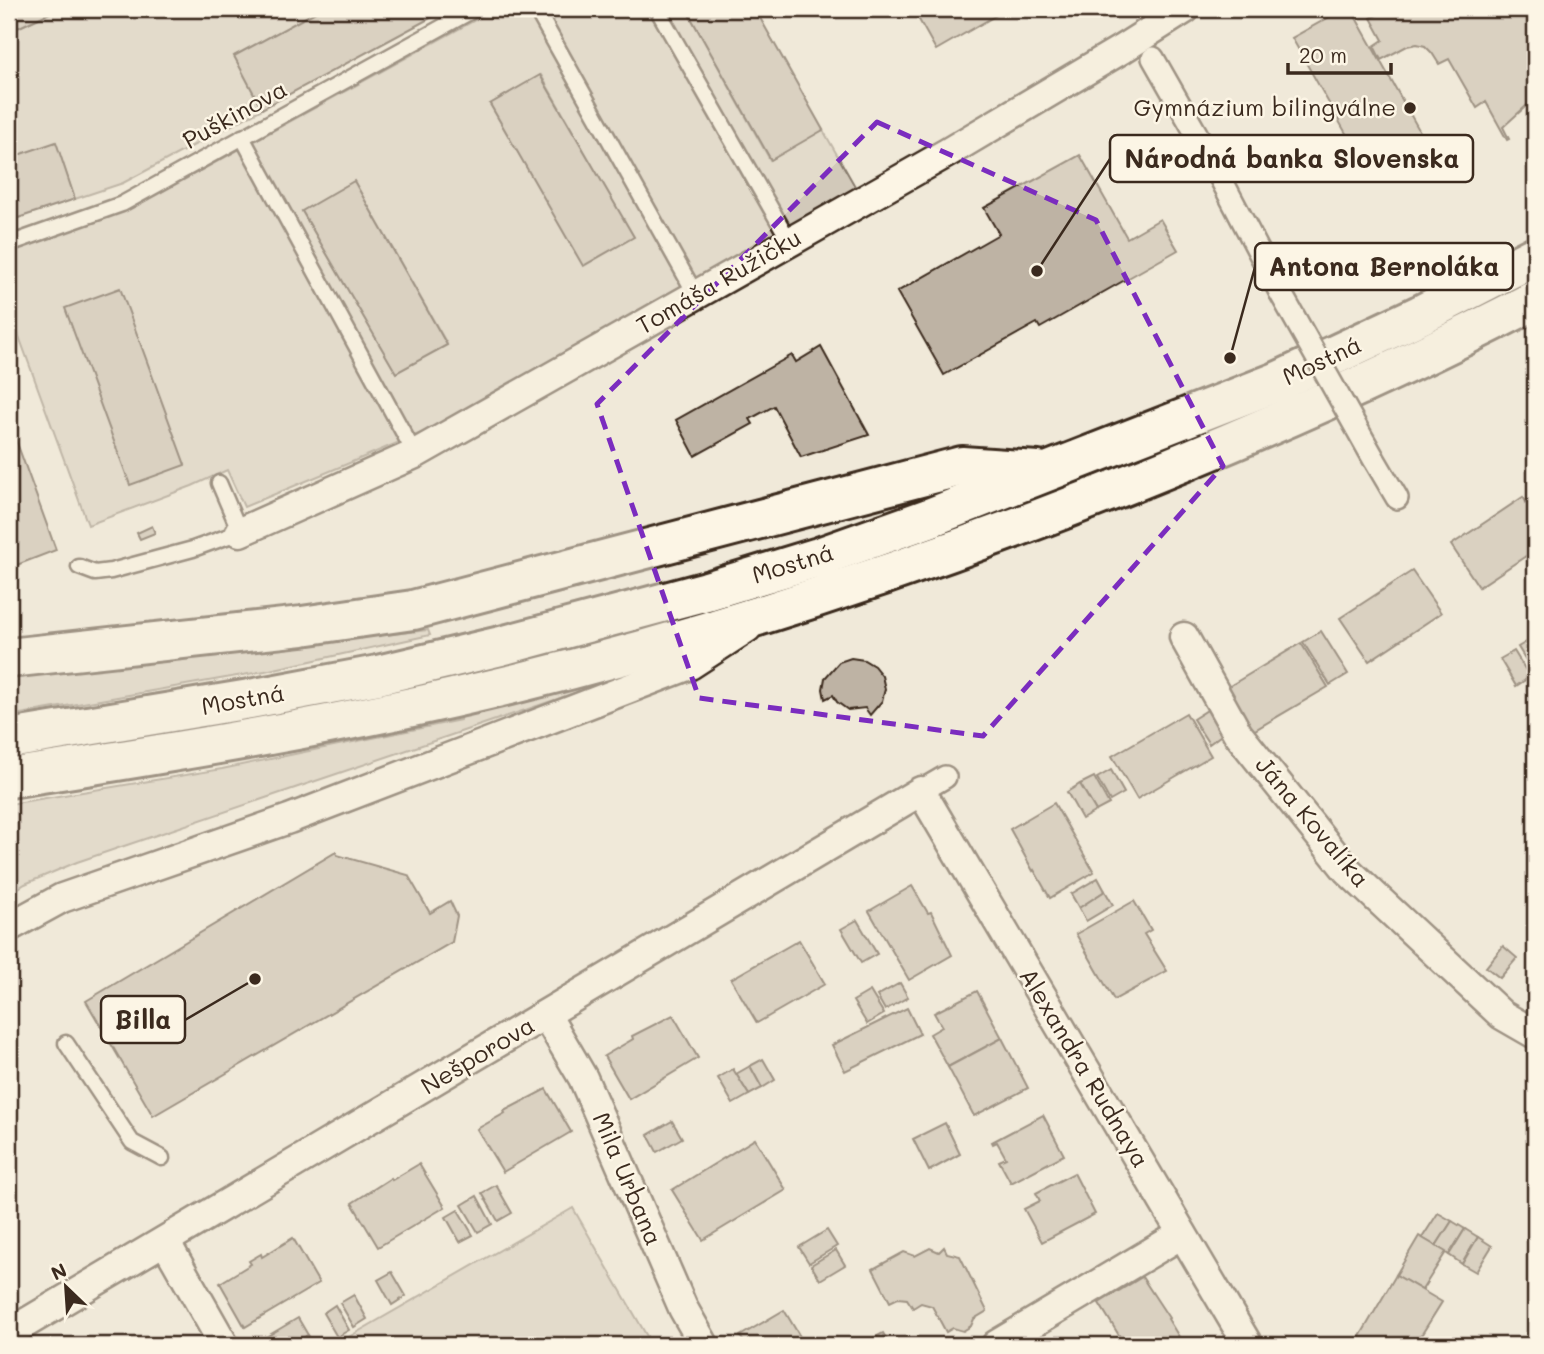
<svg xmlns="http://www.w3.org/2000/svg" width="1544" height="1354" font-family="Mali,sans-serif">
  <style>
    .grass { fill: #d2c9ba; stroke: #867a6c; stroke-width: 2; fill-rule: evenodd }
    .building { fill: #beb3a4; stroke: #3b2a1e; stroke-width: 2 }
    .lines { fill: none; stroke-linecap: round; stroke-linejoin: round }
    .service-casing { stroke: #3b2a1e; stroke-width: 19 }
    .pedestrian-casing { stroke: #3b2a1e; stroke-width: 26 }
    .minor-casing { stroke: #3b2a1e; stroke-width: 33 }
    .primary-casing { stroke: #3b2a1e; stroke-width: 44 }
    .service { stroke: #fcf5e5; stroke-width: 14 }
    .pedestrian { stroke: #fcf5e5; stroke-width: 21 }
    .minor { stroke: #fcf5e5; stroke-width: 28 }
    .primary { stroke: #fcf5e5; stroke-width: 38 }
    .pedestrian-bridge-casing { stroke: #3b2a1e; stroke-width: 26; stroke-linecap: butt }
    .pedestrian-bridge { stroke: #fcf5e5; stroke-width: 21 }
    .marked { fill: none; stroke: #7b2cbf; stroke-width: 5; stroke-dasharray: 14 9; stroke-linejoin: round }
    .poi-dot { fill: #3b2a1e; stroke: #fcf5e5; stroke-width: 2.5 }
    .labels { text-anchor: middle; stroke-width: 5; stroke-linejoin: round; paint-order: stroke }
    .poi-label { font-size: 24px; fill: #3b2a1e; stroke: #fcf5e5; text-anchor: end }
    .street-label { font-size: 24px; fill: #3b2a1e; stroke: #fcf5e5 }
    .leader { fill: none; stroke: #3b2a1e; stroke-width: 2.5 }
    .callout-dot { fill: #3b2a1e; stroke: #fcf5e5; stroke-width: 2.5 }
    .callout { fill: #fcf5e5; stroke: #3b2a1e; stroke-width: 2.5 }
    .callout-label { font-size: 26px; text-anchor: middle; font-weight: bold; fill: #3b2a1e }
  </style>
  <rect width="100%" height="100%" fill="#f0e9d9"/>
  <filter id="ink" filterUnits="userSpaceOnUse"><feTurbulence type="fractalNoise" baseFrequency=".0143" numOctaves="2"/><feDisplacementMap in="SourceGraphic" scale="14" xChannelSelector="R" yChannelSelector="G"/><feConvolveMatrix kernelMatrix="1 2 1 2 8 2 1 2 1" color-interpolation-filters="sRGB"/></filter>
  <g filter="url(#ink)">
    <g class="grass">
      <path d="M58 9H321L234 56 262 109 123 183 75 199 56 143 9 158V25L13 33V30Z"/>
      <path d="M495 9H686L770 160 823 130 856 188 426 431 244 507 227 470 192 486 88 525 9 309V251L136 206ZM541 75 633 237 584 266 490 104ZM354 181 447 344 396 373 302 211Z"/>
      <path d="M428 630 430 635 265 671 9 716V678Z"/>
      <path d="M577 688 578 692 77 862 25 884 9 894V804L222 769 460 720 463 716Z"/>
      <path d="M573 1208 652 1345H335Z"/>
    </g>
    <g class="building">
      <path d="M9 9H58L13 30V33L9 25Z"/>
      <path d="M321 9H447L262 109 234 56Z"/>
      <path d="M686 9H755L823 130 771 160Z"/>
      <path d="M913 9H1007L936 50Z"/>
      <path d="M1344 9H1351L1427 144 1370 176 1292 38Z"/>
      <path d="M1394 9H1535V98L1503 127 1509 139 1507 140 1486 102 1477 108 1449 59 1439 64 1432 53 1425 46 1417 44 1407 46 1381 60 1374 46 1383 40 1371 18 1386 10 1387 13Z"/>
      <path d="M540 75 634 237 583 266 490 104Z"/>
      <path d="M56 142 75 199 9 221V158Z"/>
      <path d="M1080 155 1127 238 1160 219 1178 250 1040 328 1037 323 944 375 897 292 999 234 984 208Z"/>
      <path d="M354 181 447 345 396 373 302 211Z"/>
      <path d="M120 288 185 465 130 485 65 308Z"/>
      <path d="M821 347 869 435 801 457 774 406 750 419 753 424 695 456 676 420 792 355 796 362Z"/>
      <path d="M9 421 56 550 9 568Z"/>
      <path d="M1523 497 1535 516V550L1479 587 1451 545Z"/>
      <path d="M152 526 155 533 140 539 137 533Z"/>
      <path d="M1412 571 1441 613 1369 661 1340 618Z"/>
      <path d="M1321 631 1348 674 1330 685 1303 642Z"/>
      <path d="M1528 641 1535 652V675L1518 647Z"/>
      <path d="M1301 643 1328 687 1253 731 1228 687Z"/>
      <path d="M1514 651 1530 677 1516 686 1500 659Z"/>
      <path d="M851 658 864 660 874 666 882 676 885 689 882 701 870 715 865 708 848 710 837 702 833 695 825 699 823 689 825 678 839 662Z"/>
      <path d="M1209 709 1224 733 1209 744 1193 719Z"/>
      <path d="M1186 713 1211 756 1137 799 1112 756Z"/>
      <path d="M1111 770 1124 793 1110 801 1097 778Z"/>
      <path d="M1094 777 1109 804 1096 811 1080 784Z"/>
      <path d="M1080 784 1096 811 1082 819 1067 792Z"/>
      <path d="M1054 803 1094 872 1050 898 1034 870 1033 871 1010 829Z"/>
      <path d="M336 852 337 855 408 875 430 913 450 901 457 916 452 942 153 1116 86 1001Z"/>
      <path d="M1098 878 1105 891 1079 908 1071 894Z"/>
      <path d="M912 886 928 913 931 912 952 955 909 980 869 911Z"/>
      <path d="M1105 891 1113 905 1086 921 1079 908Z"/>
      <path d="M1134 901 1151 930 1144 934 1167 971 1114 1000 1076 934Z"/>
      <path d="M857 920 877 954 861 963 841 929Z"/>
      <path d="M799 940 825 984 757 1023 731 979Z"/>
      <path d="M1503 946 1517 958 1500 978 1486 967Z"/>
      <path d="M900 983 908 997 885 1010 877 996Z"/>
      <path d="M870 991 884 1014 867 1024 853 1001Z"/>
      <path d="M977 991 1002 1038 948 1067 930 1034 942 1027 934 1013Z"/>
      <path d="M907 1008 920 1034 845 1071 832 1045Z"/>
      <path d="M673 1015 698 1058 629 1099 604 1056 633 1039 632 1036Z"/>
      <path d="M1002 1038 1028 1088 974 1116 948 1067Z"/>
      <path d="M763 1059 775 1080 762 1088 750 1066Z"/>
      <path d="M750 1066 762 1088 749 1095 736 1074Z"/>
      <path d="M733 1069 749 1095 733 1104 718 1078Z"/>
      <path d="M546 1089 571 1132 503 1172 477 1129 505 1113 504 1111Z"/>
      <path d="M1043 1115 1064 1155 1011 1183 999 1161 1006 1158 997 1142 993 1144 992 1142Z"/>
      <path d="M672 1121 682 1138 657 1152 648 1135Z"/>
      <path d="M945 1123 960 1154 929 1171 913 1139Z"/>
      <path d="M755 1139 786 1190 703 1240 672 1190Z"/>
      <path d="M419 1164 445 1207 378 1247 352 1203 391 1178 392 1180Z"/>
      <path d="M1074 1173 1095 1214 1042 1242 1024 1209 1040 1201 1036 1193Z"/>
      <path d="M496 1185 512 1213 498 1221 482 1193Z"/>
      <path d="M477 1196 492 1224 478 1232 462 1205Z"/>
      <path d="M458 1210 473 1235 460 1242 446 1217Z"/>
      <path d="M1438 1213 1452 1221 1436 1246 1422 1238Z"/>
      <path d="M1452 1221 1465 1229 1449 1255 1436 1246Z"/>
      <path d="M1465 1229 1478 1237 1462 1264 1449 1255Z"/>
      <path d="M827 1230 837 1246 809 1263 799 1247Z"/>
      <path d="M1419 1236 1446 1252 1422 1290 1396 1275Z"/>
      <path d="M1478 1237 1492 1246 1476 1272 1462 1264Z"/>
      <path d="M293 1238 319 1283 245 1327 220 1283 251 1264 249 1261 261 1254 262 1257Z"/>
      <path d="M944 1247 947 1253 960 1256 987 1311 974 1319 971 1326 963 1331 953 1328 946 1332 932 1306 921 1303 913 1308 907 1299 898 1298 890 1302 873 1269 904 1252 915 1256 930 1248 939 1252Z"/>
      <path d="M836 1250 845 1265 820 1280 811 1265Z"/>
      <path d="M392 1272 406 1296 392 1305 378 1280Z"/>
      <path d="M1396 1275 1442 1302 1415 1345H1355Z"/>
      <path d="M1142 1277 1169 1318 1168 1319 1184 1345H1125L1099 1303Z"/>
      <path d="M354 1295 367 1319 354 1327 340 1303Z"/>
      <path d="M335 1305 349 1330 337 1337 323 1313Z"/>
      <path d="M784 1310 805 1345H746L740 1336Z"/>
      <path d="M298 1318 308 1335 290 1345H271L266 1337Z"/>
      <path d="M883 1333 890 1345H870L868 1341Z"/>
      <path d="M308 1335 314 1345H290Z"/>
    </g>
    <g class="lines">
      <defs>
        <g id="service">
          <path d="M536 9 696 295"/>
          <path d="M657 9 790 242"/>
          <path d="M242 137 415 454"/>
          <path d="M9 244 122 204 475 9"/>
          <path d="M79 567 95 573 111 571 193 549 240 532 219 483"/>
          <path d="M66 1043 132 1142 162 1158"/>
        </g>
        <g id="pedestrian">
          <path d="M1153 58 1209 156 1280 292"/>
          <path d="M1374 459 1397 498"/>
          <path d="M921 791 945 777"/>
        </g>
        <g id="minor">
          <path d="M240 532 415 454 947 153 1122 49 1185 9"/>
          <path d="M1184 637 1238 734 1347 870 1502 1015 1535 1034"/>
          <path d="M9 927 62 898 289 819 690 665 747 628"/>
          <path d="M546 1015 583 1078 683 1308 704 1345"/>
          <path d="M165 1241 224 1345"/>
          <path d="M9 1333 921 791 1248 1345"/>
          <path d="M996 1345 1182 1234"/>
        </g>
        <g id="primary">
          <path d="M9 658 302 626 413 610 962 466 1038 471"/>
          <path d="M9 739 250 699 378 675 501 646 707 591 819 557 929 518 1277 382 1420 315 1535 256"/>
          <path d="M9 778C176 752 344 725 509 685 690 641 867 584 1041 518 1210 454 1375 383 1535 300"/>
        </g>
      </defs>
      <use href="#service" class="service-casing"/>
      <use href="#pedestrian" class="pedestrian-casing"/>
      <use href="#minor" class="minor-casing"/>
      <use href="#primary" class="primary-casing"/>
      <use href="#service" class="service"/>
      <use href="#pedestrian" class="pedestrian"/>
      <use href="#minor" class="minor"/>
      <use href="#primary" class="primary"/>
      <defs>
        <path id="pedestrian-bridge" d="M1280 292 1374 459"/>
      </defs>
      <use href="#pedestrian-bridge" class="pedestrian-bridge-casing"/>
      <use href="#pedestrian-bridge" class="pedestrian-bridge"/>
    </g>
  </g>
  <path d="M0 0H1544V1354H0ZM877 122 1096 220 1223 466 983 736 699 698 597 404Z" fill="#f0e9d9" fill-opacity=".55" fill-rule="evenodd"/>
  <path class="marked" d="M877 122 1096 220 1223 466 983 736 699 698 597 404Z"/>
  <circle class="poi-dot" cx="1410" cy="108" r="7"/>
  <g class="labels">
    <g class="poi-label">
      <text x="1396" y="116">Gymnázium bilingválne</text>
    </g>
    <g class="street-label">
      <text transform="translate(235 115) rotate(-29)" y="8">Puškinova</text>
      <text transform="translate(719 282) rotate(-30)" y="8">Tomáša Ružičku</text>
      <text transform="translate(1322 361) rotate(-25)" y="8">Mostná</text>
      <text transform="translate(793 564) rotate(-17)" y="8">Mostná</text>
      <text transform="translate(243 700) rotate(-10)" y="8">Mostná</text>
      <text transform="translate(1312 822) rotate(50)" y="8">Jána Kovalíka</text>
      <text transform="translate(478 1056) rotate(-31)" y="8">Nešporova</text>
      <text transform="translate(1084 1068) rotate(59)" y="8">Alexandra Rudnaya</text>
      <text transform="translate(627 1179) rotate(67)" y="8">Mila Urbana</text>
    </g>
  </g>
  <path class="leader" d="M1037 271L1110 159M1230 358L1255 267M255 979L185 1020"/>
  <g class="callout-dot">
    <circle cx="1037" cy="271" r="7"/>
    <circle cx="1230" cy="358" r="7"/>
    <circle cx="255" cy="979" r="7"/>
  </g>
  <g class="callout">
    <rect x="1110" y="135" width="363" height="47" rx="7"/>
    <rect x="1255" y="243" width="258" height="47" rx="7"/>
    <rect x="101" y="996" width="84" height="47" rx="7"/>
  </g>
  <g class="callout-label">
    <text x="1292" y="168">Národná banka Slovenska</text>
    <text x="1384" y="276">Antona Bernoláka</text>
    <text x="143" y="1029">Billa</text>
  </g>
  <rect width="1544" height="1354" fill="none" stroke="#fcf5e5" stroke-width="35"/>
  <rect x="18" y="18" width="1509" height="1319" fill="none" stroke="#3b2a1e" stroke-width="2.5" filter="url(#ink)"/>
  <g transform="translate(66 1287) rotate(335)" stroke="#fcf5e5" stroke-width="5" paint-order="stroke">
  <path d="M0-5L12 26L0 18L-12 26Z" fill="#3b2a1e"/>
  <text y="-10" font-size="19" font-weight="bold" text-anchor="middle" fill="#3b2a1e">N</text>
  </g>
  <path d="M1288 63v10h103v-10" fill="none" stroke="#3b2a1e" stroke-width="3.5"/>
  <text x="1299" y="63" font-size="21" fill="#3b2a1e" stroke="#fcf5e5" stroke-width="5" paint-order="stroke">20 m</text>
</svg>
